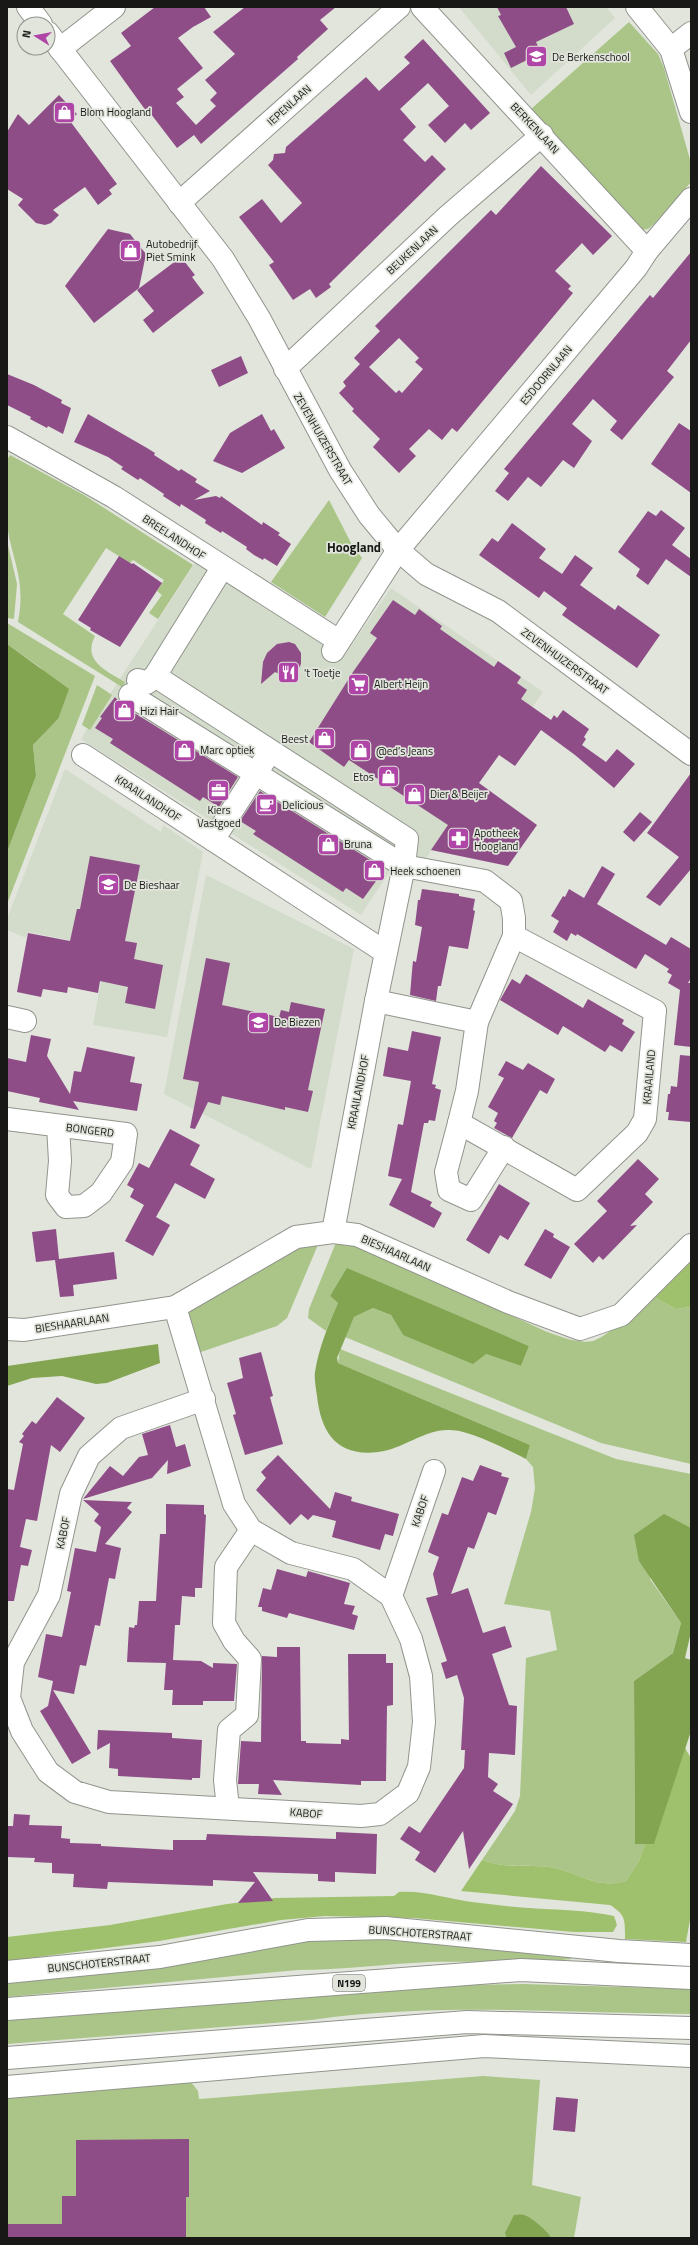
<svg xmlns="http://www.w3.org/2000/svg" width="698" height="2245" font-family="'Titillium Web',sans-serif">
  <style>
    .built { fill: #d3dbcb }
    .green { fill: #aac587 }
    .forest { fill: #9fc16d }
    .water { fill: #83a551 }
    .building { fill: #8f4d88; fill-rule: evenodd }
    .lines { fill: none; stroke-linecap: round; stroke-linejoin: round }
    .minor-casing { stroke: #91958d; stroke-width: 24 }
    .major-casing { stroke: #91958d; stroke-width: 24 }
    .minor { stroke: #fff; stroke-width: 22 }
    .major { stroke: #fff; stroke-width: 22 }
    .labels { text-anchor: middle; stroke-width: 3.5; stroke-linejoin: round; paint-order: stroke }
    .shield { fill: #e1e5dc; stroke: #545651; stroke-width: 1 }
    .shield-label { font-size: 10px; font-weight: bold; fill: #181916 }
    .poi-label { font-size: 11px; fill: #181916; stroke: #e1e5dc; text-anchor: start }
    .street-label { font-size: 11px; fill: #181916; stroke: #e1e5dc }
    .quarter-label { font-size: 13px; font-weight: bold; fill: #181916; stroke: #e1e5dc }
  </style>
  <rect width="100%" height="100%" fill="#e1e5dc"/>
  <g class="built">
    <path d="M459 7H606L615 18 531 95Z"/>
    <path d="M197 560 344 656 391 588 543 692 412 878 388 874 361 915 81 739Z"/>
    <path d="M65 769 161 832 163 825 203 852 167 1037 93 1025 101 982 87 978 69 940 28 932 26 938 7 930V919Z"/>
    <path d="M206 875 354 949 311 1169 164 1094Z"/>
  </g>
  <g class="green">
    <path d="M629 22 658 54 664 68 691 163V182L654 224 648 229 641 230 530 110Z"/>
    <path d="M10 455 84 495 193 565 158 619 149 613 162 595 157 591 164 580 133 560 130 563 106 548 63 614 95 636C82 661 107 671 125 682L122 687 18 622C26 579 13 564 7 525 4 504 7 481 7 460Z"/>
    <path d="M329 500 351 543 362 558 325 617 271 582Z"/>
    <path d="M7 541 17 584 14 619 7 618Z"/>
    <path d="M7 623 95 676 7 904V852L36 776 33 745 58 719 41 668 7 644Z"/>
    <path d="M97 685 112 695 90 730 82 725Z"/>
    <path d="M320 1240 287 1318 277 1326 195 1354 185 1307 277 1256Z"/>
    <path d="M337 1240 361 1246 545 1331C559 1336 577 1344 593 1341 603 1339 644 1305 652 1296L676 1309 691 1307V1464L601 1443 345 1337 354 1317 373 1308 391 1315 403 1335 486 1354 521 1366 529 1346 348 1269 330 1296 338 1303 326 1331 308 1318 309 1309Z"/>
    <path d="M340 1349 616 1459 691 1474V1528L689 1527 650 1579 681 1623 673 1653 634 1681 635 1844H645L639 1861 626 1881C594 1890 578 1871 549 1867 525 1864 506 1869 482 1860L515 1811 520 1796 526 1658 557 1650 550 1611 504 1604 531 1512 535 1488 533 1467 526 1459 530 1445 338 1363Z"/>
    <path d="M374 1938 560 1954 572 1959C524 1964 476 1961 429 1962 385 1964 342 1970 298 1970L7 1997V1983L305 1941Z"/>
    <path d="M523 1984 691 1989V2014C567 2013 434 2002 311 2020L7 2044V2020L302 1994 406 1986Z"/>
    <path d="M483 2076 540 2080 532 2185 581 2197 574 2238H7V2095L191 2082 198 2091 199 2099Z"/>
  </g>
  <g class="forest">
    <path d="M691 1255V1307L676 1309 652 1296Z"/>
    <path d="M685 1748 691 1758V1914L686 1942 625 1939C625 1920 626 1915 610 1905L461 1891 482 1860C506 1869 525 1864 549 1867 578 1871 594 1890 626 1881L639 1861 645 1844 654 1843Z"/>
    <path d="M399 1892C424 1890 448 1899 472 1902 491 1904 510 1907 529 1908 558 1910 586 1910 614 1916L617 1925 613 1932H574L413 1918 325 1916 281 1920 159 1941 7 1961V1937L110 1925 227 1904 275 1898 394 1896Z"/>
  </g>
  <g class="water">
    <path d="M7 644 69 689 58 719 33 745 36 776 7 852Z"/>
    <path d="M347 1268 529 1346 521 1366 486 1354 473 1364 403 1335 391 1315 373 1308 354 1317 337 1358 338 1363 530 1445 526 1459C508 1450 470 1430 450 1430 424 1429 404 1449 378 1452 337 1457 321 1433 317 1396 316 1388 314 1379 315 1372 319 1347 328 1326 338 1303L330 1296Z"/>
    <path d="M158 1344 160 1363 107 1383 96 1384 62 1376 32 1378 7 1386V1366Z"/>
    <path d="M664 1514 691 1528V1632L685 1658 691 1660V1731L654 1844H635L634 1681 673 1653 681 1623 639 1561 634 1535Z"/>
    <path d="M514 2215C517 2215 521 2214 524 2215 531 2217 549 2232 551 2238H507L505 2233Z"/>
  </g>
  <g class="building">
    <path d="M155 7H204L211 17 193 27 178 38 203 68 177 89 184 97 176 103 196 125 216 106 210 100 217 93 205 80 235 54 213 32 245 7H336L320 20 328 29 297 57 298 59 201 144 194 135 177 148 151 114 149 115 110 61 131 46 121 33Z"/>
    <path d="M497 7H566L574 24 536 42 541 53 511 68 504 53 516 47 498 16 501 15Z"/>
    <path d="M423 39 490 113 471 130 465 123 445 143 428 125 449 106 428 83 400 109 416 127 403 140 425 162 432 155 446 169 329 284 331 287 316 298 310 289 293 300 269 265 274 262 239 217 262 199 281 223 302 203 268 165 273 160 274 154 285 153 286 147 366 77 379 91 410 63 404 57Z"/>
    <path d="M59 95 77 114 70 121 117 184 109 190 112 194 98 205 85 187 53 210 59 215 51 223 45 225 36 223 18 205 23 199 7 189V132L18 114 29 125Z"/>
    <path d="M541 166 612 236 593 255 582 243 555 271 571 286 568 289 573 293 457 432 452 428 442 440 429 429 409 449 416 456 399 473 373 447 380 439 352 411 354 409 339 393 346 386 343 382 360 364 354 358 380 331 375 326 491 210 496 215ZM399 338 419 358 415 362 423 369 402 393 399 390 396 393 369 367Z"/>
    <path d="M108 229 130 234 146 254 139 288 94 323 65 286Z"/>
    <path d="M691 252V340L667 371 674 377 622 440 610 430 617 421 593 399 572 424 592 441 574 468 563 460 541 487 528 477 508 501 495 491 509 473 504 469 650 295 653 298Z"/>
    <path d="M181 257 195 275 192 277 204 293 153 333 143 320 154 311 137 290Z"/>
    <path d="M241 356 248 373 219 387 211 370Z"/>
    <path d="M7 374 34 385 62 400 61 403 71 408 63 434 48 426 47 428 30 419 31 417 7 405Z"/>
    <path d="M88 414 147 448 155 453 154 455 179 471 181 469 197 479 195 482 210 491 194 500 216 496 220 498 221 496 262 525 263 522 280 533 278 535 291 544 277 566 264 558 263 560 254 555 246 549 247 547 222 531 221 533 205 523 206 520 181 504 180 507 163 496 164 494 140 478 138 480 121 469 123 467 108 457 74 442Z"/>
    <path d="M262 414 271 431 274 429 285 448 242 473 213 461 230 433Z"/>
    <path d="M679 423 691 431V493L651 464Z"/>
    <path d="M661 510 685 528 672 545 691 559V577L666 559 648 585 636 576 640 569 618 552 648 511 656 516Z"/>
    <path d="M512 523 546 549 539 558 562 574 575 555 593 568 580 585 615 610 618 605 660 635 637 668 562 615 567 608 544 591 539 598 479 555 492 538 498 542Z"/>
    <path d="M119 556 132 564 133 563 162 583 120 647 90 630 91 628 78 620Z"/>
    <path d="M393 600 415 615 419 609 442 626 440 629 494 667 498 661 521 677 517 683 527 690 521 699 551 720 554 715 557 718 563 710 589 729 584 737 586 739 582 745 606 762 617 749 635 764 614 788 575 755 541 730 515 766 499 755 479 783 537 825 508 866 431 850 448 825 349 760 344 767 309 742 353 672 377 638 370 633Z"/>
    <path d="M289 642 295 644 301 653V664L295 676H284L275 672 261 684 263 662 267 653 277 644Z"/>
    <path d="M115 697 123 706 238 777 219 807 203 797 200 801 110 743 113 739 95 728 102 718 100 717Z"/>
    <path d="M691 773V869L660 906 646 897 679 857 647 833Z"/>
    <path d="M260 791 383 868 378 876 379 877 363 899 346 888 343 892 253 834 256 831 240 821Z"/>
    <path d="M640 812 652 822 634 842 623 832Z"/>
    <path d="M90 856 140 865 125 941 137 943 134 959 163 965 155 1009 125 1003 128 987 100 981 98 993 68 987 67 993 43 989 41 997 17 992 28 933 70 941 77 909H80Z"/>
    <path d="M602 866 615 874 597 904 666 945 671 937 691 949V978L688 983H691V1047L674 1045 680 990 668 983 672 975 667 972 669 969 645 954 636 969 577 934 576 936 571 933 567 941 553 932 559 921 551 916 563 896 565 897 569 889 584 898Z"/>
    <path d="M422 889 459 894V896L475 899 473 910 475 911 468 949 449 946 441 986H438L436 1001 410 995 412 971 413 961 416 962 422 927 415 925 418 900H420Z"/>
    <path d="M206 958 230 963 222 1005 279 1017 281 1010 289 1012 291 1002 325 1009 308 1090 313 1091 308 1112 285 1107V1110L222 1096 220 1105 208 1102 195 1129 190 1128 199 1082 183 1079Z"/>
    <path d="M526 974 583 1008 588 999 624 1020 622 1024 635 1032 622 1052 610 1045 605 1052 563 1026 558 1035 500 1000 512 979 520 984Z"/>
    <path d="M412 1031 441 1037 432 1084 436 1085 435 1088 441 1090 435 1121 429 1120 428 1123H424L411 1192 432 1202 430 1206 442 1213 434 1228 389 1205 402 1179 388 1176 398 1124 403 1125 411 1081 383 1076 388 1047 408 1051Z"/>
    <path d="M31 1035 51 1039 47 1056 70 1094 74 1071 81 1072 87 1047 135 1057 130 1082 142 1084 137 1111 73 1101 79 1110 39 1102 40 1098 7 1091V1058L26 1062Z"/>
    <path d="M680 1055 691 1056V1122L668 1120 669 1112H666L668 1094H670L671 1086 677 1087Z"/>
    <path d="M506 1061 523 1070 528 1063 555 1079 547 1094 540 1090 512 1138 494 1128 497 1123 494 1121 498 1113 488 1107 504 1078 498 1075Z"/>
    <path d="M170 1129 200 1145 190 1165 215 1179 205 1199 175 1183 156 1217 170 1225 153 1256 125 1241 144 1205 130 1197 134 1189 127 1185 139 1163 149 1168Z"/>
    <path d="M638 1159 659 1179 645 1194 653 1202 630 1226 637 1225 603 1260 599 1256 593 1263 574 1244 607 1211 597 1201Z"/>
    <path d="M499 1184 530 1203 508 1240 500 1235 489 1254 466 1240Z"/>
    <path d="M56 1229 59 1259 114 1252 117 1279 73 1285 74 1296 60 1297 55 1260 36 1262 32 1232Z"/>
    <path d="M545 1229 554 1234 553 1237 570 1247 551 1279 524 1265Z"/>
    <path d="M261 1352 273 1396 270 1397 283 1444 245 1455 233 1415 236 1414 227 1383 243 1378 239 1358Z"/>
    <path d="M57 1397 85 1418 60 1452 51 1445 37 1521 26 1519 20 1547 32 1550 28 1566 21 1565 14 1601H7V1489L14 1490 23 1444 19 1442 24 1436 22 1434 32 1421 36 1424Z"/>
    <path d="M170 1425 176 1447 185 1444 191 1466 167 1474 168 1460 152 1478 83 1499 110 1466 123 1476 139 1457 148 1455 142 1434Z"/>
    <path d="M278 1455 330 1509 335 1492 352 1497 351 1501 399 1514 393 1536 385 1534 380 1550 332 1537 336 1521 313 1515 308 1520 301 1514 290 1525 256 1490 266 1478 261 1472Z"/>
    <path d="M480 1465 502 1473 501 1476 509 1478 496 1515 488 1512 474 1549 468 1547 451 1594 468 1588 483 1633 505 1626 512 1647 492 1654 509 1705 517 1706 515 1755 489 1753 488 1777 498 1784 493 1791 513 1804 469 1869 463 1831 435 1873 415 1860 420 1852 400 1839 409 1826 420 1833 464 1768 465 1750H461L464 1698 457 1675 446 1679 441 1663 447 1661 426 1598 438 1595 433 1574 439 1557 428 1552 442 1513 448 1515 462 1477 473 1481Z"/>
    <path d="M83 1500 132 1502 127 1508 132 1512 105 1544 121 1548 118 1563 115 1579 109 1578 100 1626 95 1625 86 1666 80 1665 74 1694 53 1690 91 1753 72 1764 40 1711 48 1706 53 1681 38 1677 46 1634 62 1637 71 1592 67 1591 75 1548 96 1552 101 1527 94 1521 99 1514Z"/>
    <path d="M166 1504 204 1505V1514L206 1515 202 1588H195V1597L182 1596 180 1625H175L173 1660 201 1661 213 1668V1663L237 1664 234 1701H203V1705H172L173 1690H164L166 1663 127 1662 129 1627 134 1628 135 1625H137L139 1601H156L160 1534H166Z"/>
    <path d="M277 1569 306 1577 308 1571 350 1583 344 1604 355 1606 352 1614 358 1616 354 1630 289 1613 287 1618 262 1611V1607H258L263 1588 271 1590Z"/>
    <path d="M277 1647H300L301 1741H306V1743L341 1744V1739L349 1740 348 1654H386V1663H393V1705L387 1706 386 1781H361V1785L273 1780 282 1795 258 1794 259 1784H238L241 1741 261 1742 262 1656 277 1657Z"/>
    <path d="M98 1730 172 1733V1738L202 1740 200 1778H192V1780L118 1776V1769L109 1768 110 1743 97 1750Z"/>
    <path d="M14 1814 30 1815 29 1825 62 1826 61 1838 70 1839V1843L101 1844V1846L173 1850V1840H206L207 1834 336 1839V1832L377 1834 376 1874 335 1872V1882L318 1881V1874L253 1872 273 1901 238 1903 255 1882 213 1880V1886L108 1882 107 1889 73 1887 74 1874 52 1873V1863L34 1862 35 1858 7 1857V1826H13Z"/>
    <path d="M556 2097 578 2099 575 2132 553 2130Z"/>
    <path d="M189 2139V2197H186V2238H7V2224H62V2196H76V2140Z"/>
  </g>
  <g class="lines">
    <defs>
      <g id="minor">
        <path d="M28 7 41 24"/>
        <path d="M422 7 647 251"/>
        <path d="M637 7 671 49 691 112"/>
        <path d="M48 33 223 259 259 318 340 470 369 515 398 550 426 574 498 611 691 754"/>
        <path d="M60 49 114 7"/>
        <path d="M671 49 691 33"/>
        <path d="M179 203 399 7"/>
        <path d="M285 369 448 216 542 135"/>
        <path d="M7 437 114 497 339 641"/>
        <path d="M222 568 155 676 407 839 404 866 376 1001 333 1232"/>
        <path d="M333 651 398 550 636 268 647 251 691 199"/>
        <path d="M138 680 147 683 155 676"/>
        <path d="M130 695 404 866 485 881 511 901 514 918V936L477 1022 467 1091 459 1123 577 1190 637 1133 645 1119 655 1011 514 936"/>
        <path d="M83 755 385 952"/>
        <path d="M213 840 264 761"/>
        <path d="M376 1001 477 1022"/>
        <path d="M7 1017 25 1021"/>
        <path d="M7 1119 126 1134 122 1162 101 1193 84 1206 66 1207 57 1195 60 1161 58 1126"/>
        <path d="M459 1123 446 1172 449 1190 471 1200 504 1147"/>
        <path d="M175 1307 234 1504 251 1530 291 1553 353 1569 391 1596 411 1639 421 1676 424 1722 419 1767 408 1793 380 1814 361 1816 109 1802 75 1792 48 1772 22 1731 9 1698 13 1662 49 1595 71 1494 89 1456 121 1428 204 1399"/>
        <path d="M7 1329 24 1330 175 1307 296 1237 333 1232 357 1235 508 1302 580 1329 621 1315 691 1245"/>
        <path d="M391 1596 434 1471"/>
        <path d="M228 1808 225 1780 229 1730 247 1715 250 1659 234 1641 224 1623 226 1567 251 1530"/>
        <path d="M7 1972 160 1957 308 1930 386 1928 619 1951 691 1955"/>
        <path d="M7 2087 484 2046 691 2056"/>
      </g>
      <g id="major">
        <path d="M7 2009 521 1970 691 1978"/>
        <path d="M7 2058 467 2022 691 2028"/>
      </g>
    </defs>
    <use href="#minor" class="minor-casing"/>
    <use href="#major" class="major-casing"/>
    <use href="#minor" class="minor"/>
    <use href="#major" class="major"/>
  </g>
  <defs>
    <symbol id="school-square" viewBox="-11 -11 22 22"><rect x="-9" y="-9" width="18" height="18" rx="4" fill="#af45a6" stroke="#e1e5dc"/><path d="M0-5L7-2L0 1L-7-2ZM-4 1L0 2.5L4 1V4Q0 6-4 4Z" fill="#fff"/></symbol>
    <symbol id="shop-square" viewBox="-11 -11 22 22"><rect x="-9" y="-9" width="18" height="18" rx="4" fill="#af45a6" stroke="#e1e5dc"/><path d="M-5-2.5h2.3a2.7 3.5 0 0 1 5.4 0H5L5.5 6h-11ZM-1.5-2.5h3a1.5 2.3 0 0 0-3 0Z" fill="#fff"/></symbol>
    <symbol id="restaurant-square" viewBox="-11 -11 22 22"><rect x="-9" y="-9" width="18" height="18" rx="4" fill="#af45a6" stroke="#e1e5dc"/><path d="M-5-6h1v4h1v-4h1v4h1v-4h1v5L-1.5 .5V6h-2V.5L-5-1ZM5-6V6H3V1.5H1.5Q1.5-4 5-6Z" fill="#fff"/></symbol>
    <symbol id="supermarket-square" viewBox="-11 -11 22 22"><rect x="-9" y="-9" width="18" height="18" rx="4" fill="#af45a6" stroke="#e1e5dc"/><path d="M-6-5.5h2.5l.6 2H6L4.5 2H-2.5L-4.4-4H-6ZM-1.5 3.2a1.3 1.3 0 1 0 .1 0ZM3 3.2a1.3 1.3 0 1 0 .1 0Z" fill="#fff"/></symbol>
    <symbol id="office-square" viewBox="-11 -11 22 22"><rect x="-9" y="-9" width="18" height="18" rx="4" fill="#af45a6" stroke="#e1e5dc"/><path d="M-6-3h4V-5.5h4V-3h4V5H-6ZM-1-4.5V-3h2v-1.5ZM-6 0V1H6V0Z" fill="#fff"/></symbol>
    <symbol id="cafe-square" viewBox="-11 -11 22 22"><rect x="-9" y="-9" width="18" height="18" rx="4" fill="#af45a6" stroke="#e1e5dc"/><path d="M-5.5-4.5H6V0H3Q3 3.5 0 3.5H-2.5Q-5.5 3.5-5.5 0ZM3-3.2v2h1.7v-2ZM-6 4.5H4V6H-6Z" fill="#fff"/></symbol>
    <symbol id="pharmacy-square" viewBox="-11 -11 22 22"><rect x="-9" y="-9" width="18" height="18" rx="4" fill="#af45a6" stroke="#e1e5dc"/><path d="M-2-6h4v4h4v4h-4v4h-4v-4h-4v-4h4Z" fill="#fff"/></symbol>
  </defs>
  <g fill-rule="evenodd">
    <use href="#school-square" x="524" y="44" width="25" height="25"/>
    <use href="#shop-square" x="52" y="100" width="25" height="25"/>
    <use href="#shop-square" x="118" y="238" width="25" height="25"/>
    <use href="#restaurant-square" x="276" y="660" width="25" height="25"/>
    <use href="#supermarket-square" x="346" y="672" width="25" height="25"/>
    <use href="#shop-square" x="112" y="698" width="25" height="25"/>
    <use href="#shop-square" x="312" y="726" width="25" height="25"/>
    <use href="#shop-square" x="172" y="738" width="25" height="25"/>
    <use href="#shop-square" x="348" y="738" width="25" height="25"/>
    <use href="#shop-square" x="376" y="764" width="25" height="25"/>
    <use href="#office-square" x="206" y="778" width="25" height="25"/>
    <use href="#shop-square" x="402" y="782" width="25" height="25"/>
    <use href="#cafe-square" x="254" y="792" width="25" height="25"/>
    <use href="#pharmacy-square" x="446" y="826" width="25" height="25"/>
    <use href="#shop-square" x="316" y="832" width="25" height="25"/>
    <use href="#shop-square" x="362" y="858" width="25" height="25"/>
    <use href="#school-square" x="96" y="872" width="25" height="25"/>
    <use href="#school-square" x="246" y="1010" width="25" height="25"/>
  </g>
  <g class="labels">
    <rect class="shield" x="333" y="1975" width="32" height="16" rx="3"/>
    <g class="shield-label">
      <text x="349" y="1987">N199</text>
    </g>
    <g class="poi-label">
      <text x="552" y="61">De Berkenschool</text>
      <text x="80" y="116">Blom Hoogland</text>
      <text x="146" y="248">Autobedrijf<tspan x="146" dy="13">Piet Smink</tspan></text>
      <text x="304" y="677">'t Toetje</text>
      <text x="374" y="688">Albert Heijn</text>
      <text x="140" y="715">Hizi Hair</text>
      <text x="308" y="743" text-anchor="end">Beest</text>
      <text x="200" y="754">Marc optiek</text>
      <text x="376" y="755">@ed's Jeans</text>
      <text x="374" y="781" text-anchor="end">Etos</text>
      <text x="430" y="798">Dier &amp; Beijer</text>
      <text x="282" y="809">Delicious</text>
      <text x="219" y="814" text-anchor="middle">Kiers<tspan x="219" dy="13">Vastgoed</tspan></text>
      <text x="474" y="837">Apotheek<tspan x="474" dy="13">Hoogland</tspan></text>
      <text x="344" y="848">Bruna</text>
      <text x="390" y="875">Heek schoenen</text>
      <text x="124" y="889">De Bieshaar</text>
      <text x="274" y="1026">De Biezen</text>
    </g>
    <g class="street-label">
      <text transform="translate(289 105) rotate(-42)" y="4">IEPENLAAN</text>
      <text transform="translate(535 128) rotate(47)" y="4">BERKENLAAN</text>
      <text transform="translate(412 250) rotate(-43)" y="4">BEUKENLAAN</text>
      <text transform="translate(546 375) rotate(-50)" y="4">ESDOORNLAAN</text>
      <text transform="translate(323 439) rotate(60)" y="4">ZEVENHUIZERSTRAAT</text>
      <text transform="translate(174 537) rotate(33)" y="4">BREELANDHOF</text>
      <text transform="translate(565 661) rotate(36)" y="4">ZEVENHUIZERSTRAAT</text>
      <text transform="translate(148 798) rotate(33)" y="4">KRAAILANDHOF</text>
      <text transform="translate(649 1077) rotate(-85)" y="4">KRAAILAND</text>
      <text transform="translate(358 1092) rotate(-79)" y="4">KRAAILANDHOF</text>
      <text transform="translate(90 1130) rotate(7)" y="4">BONGERD</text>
      <text transform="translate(396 1253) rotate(24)" y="4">BIESHAARLAAN</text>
      <text transform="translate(72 1323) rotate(-9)" y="4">BIESHAARLAAN</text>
      <text transform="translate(420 1511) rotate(-71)" y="4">KABOF</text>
      <text transform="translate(63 1533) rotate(-78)" y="4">KABOF</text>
      <text transform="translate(306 1813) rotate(4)" y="4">KABOF</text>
      <text transform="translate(420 1933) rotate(4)" y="4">BUNSCHOTERSTRAAT</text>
      <text transform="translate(99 1963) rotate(-6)" y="4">BUNSCHOTERSTRAAT</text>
    </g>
    <g class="quarter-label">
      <text x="354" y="552">Hoogland</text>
    </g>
  </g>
  <rect width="698" height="2245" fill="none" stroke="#181916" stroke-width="16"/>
  <g transform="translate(36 36) rotate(281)"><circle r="19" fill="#e1e5dc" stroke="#91938d"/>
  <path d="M0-3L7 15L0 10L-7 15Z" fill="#af45a6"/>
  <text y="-6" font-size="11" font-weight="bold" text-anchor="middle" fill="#181916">N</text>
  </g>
</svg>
